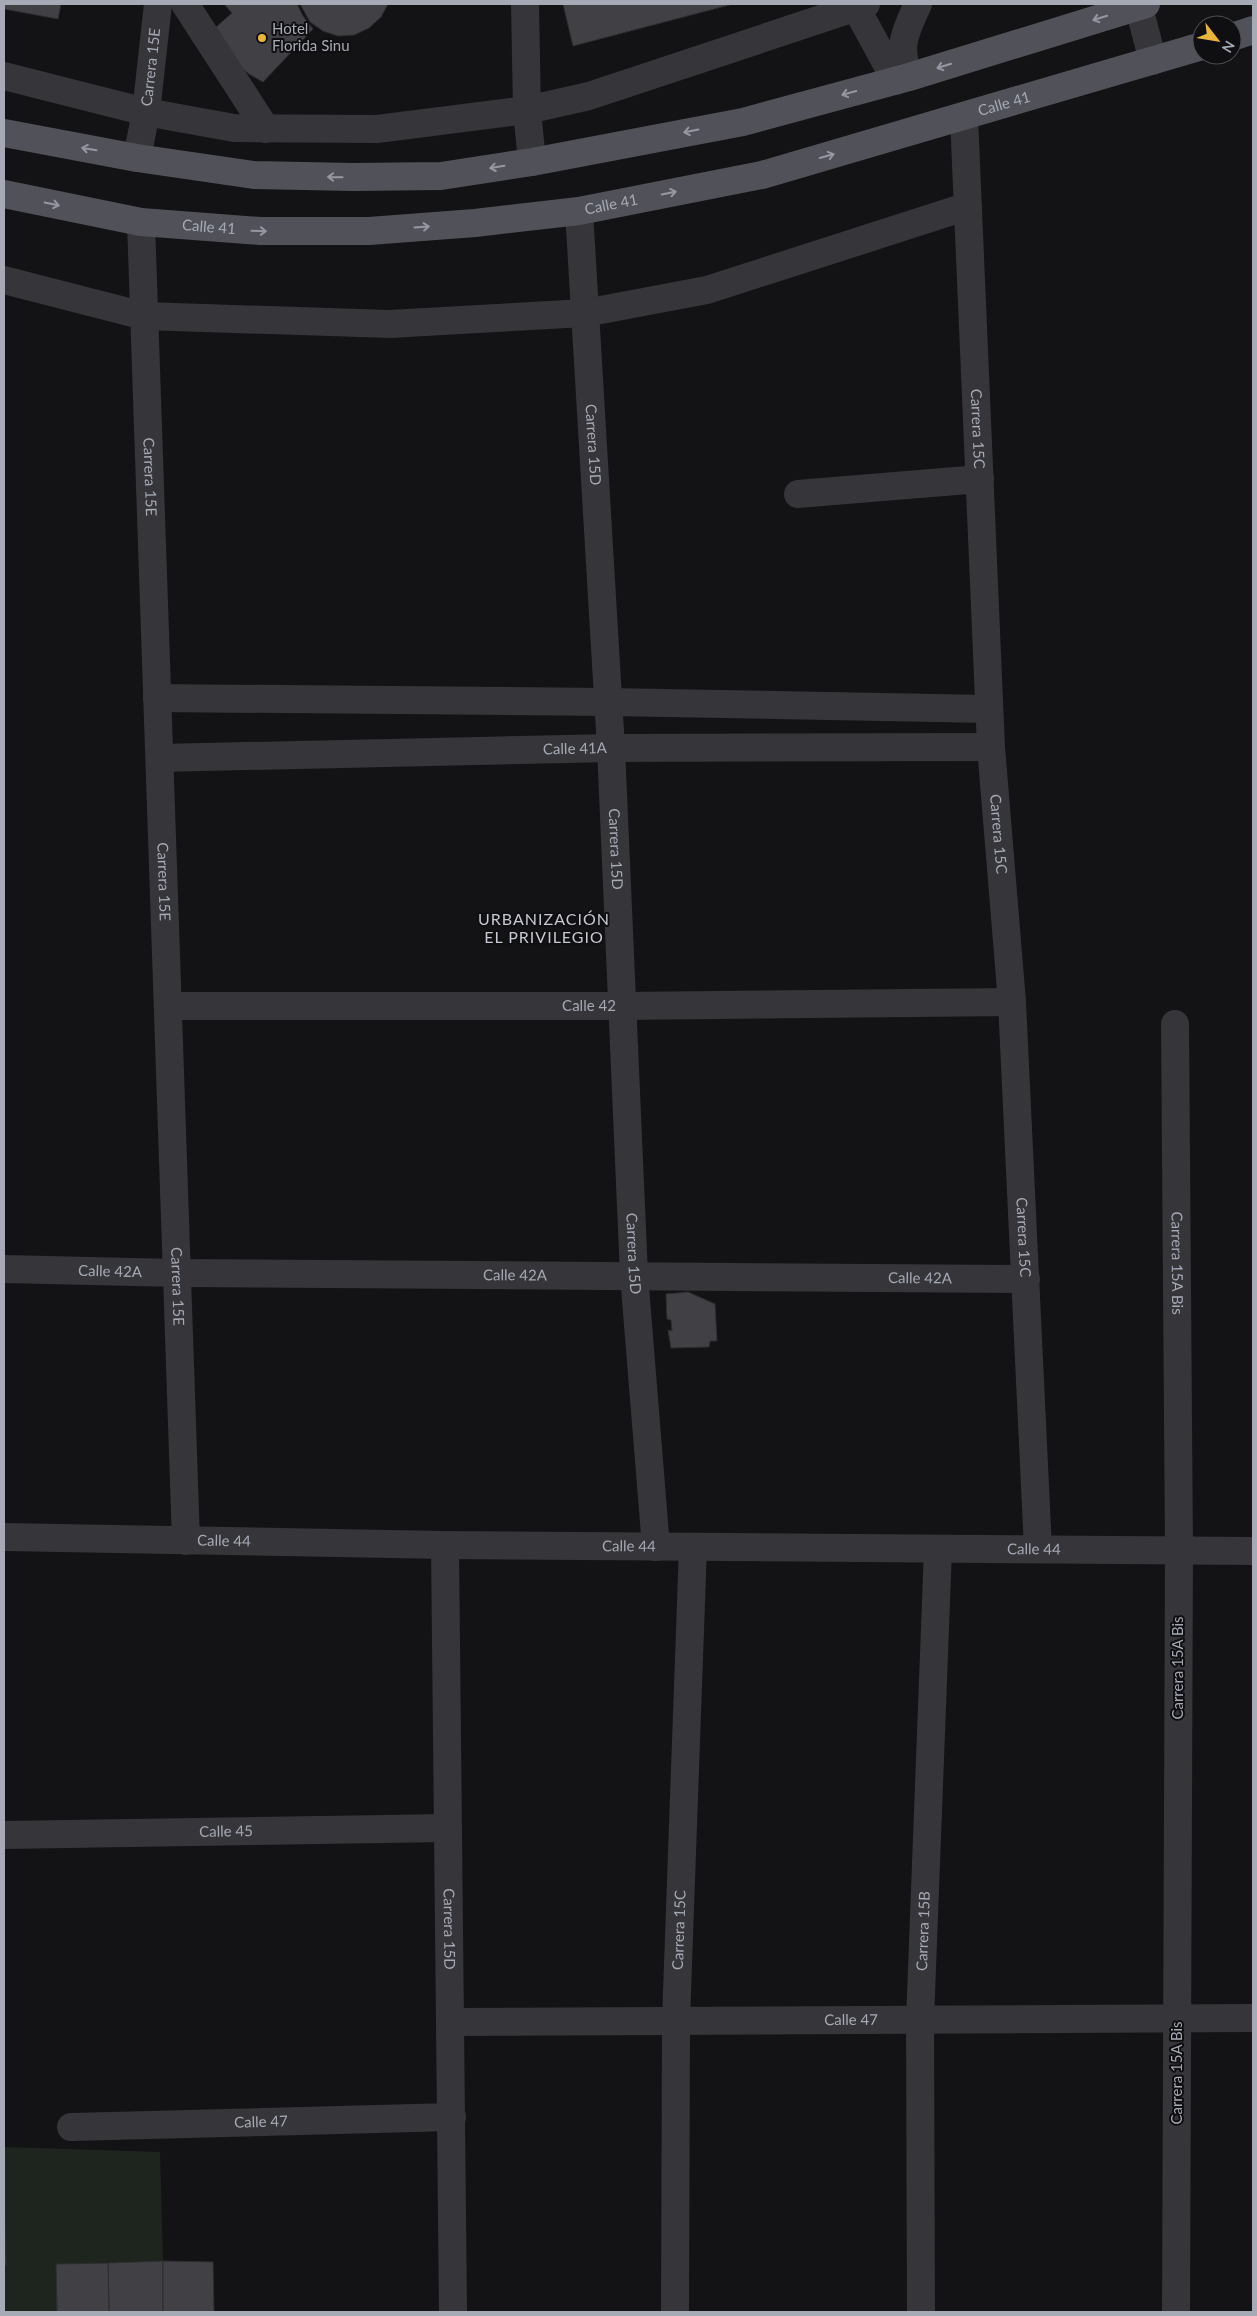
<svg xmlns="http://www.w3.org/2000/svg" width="1257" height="2316" font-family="Lato,sans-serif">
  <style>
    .green { fill: #1e251f }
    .building { fill: #404045; stroke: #2e2e31 }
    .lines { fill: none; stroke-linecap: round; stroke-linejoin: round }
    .minor { stroke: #35353a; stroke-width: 28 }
    .major { stroke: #515259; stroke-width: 28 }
    .oneway { stroke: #9598a3 }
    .poi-dot { fill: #e8b538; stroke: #0f0e10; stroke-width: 2 }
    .labels { text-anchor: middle; stroke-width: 4; stroke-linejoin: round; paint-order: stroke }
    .poi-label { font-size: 15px; fill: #a6aab5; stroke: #0f0e10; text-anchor: start }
    .street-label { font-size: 15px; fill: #a6aab5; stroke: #0f0e10 }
    .neighbourhood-label { font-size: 16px; letter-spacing: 1px; fill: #c6c9d1; stroke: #0f0e10 }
  </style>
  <rect width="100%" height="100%" fill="#131315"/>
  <path class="green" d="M4 2147 160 2152 163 2261 57 2264V2312H4Z"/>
  <g class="building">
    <path d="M4 4H61L58 19 4 9Z"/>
    <path d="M224 4H297L303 16 313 29 263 82 249 74 234 61 215 28 232 13Z"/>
    <path d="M300 4H388L381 17 369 28 354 35 338 36 323 31 310 22Z"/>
    <path d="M563 4H733L573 46Z"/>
    <path d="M688 1292 715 1304 717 1341H710L709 1347 671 1348 668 1330 672 1331 671 1320 667 1319 666 1294Z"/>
    <path d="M4 2192 6 2265H4Z"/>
    <path d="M163 2261V2312H109L108 2263Z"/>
    <path d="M163 2261 213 2262 214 2312H163Z"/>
    <path d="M108 2263 109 2312H57L56 2264Z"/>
  </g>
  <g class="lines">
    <g class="minor">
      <path d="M185 4 266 129"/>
      <path d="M525 4 527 110 532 162"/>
      <path d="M854 4 896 81"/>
      <path d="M1138 4 1153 61"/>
      <path d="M4 76 146 112 234 128 377 129 527 110 589 96 866 4"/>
      <path d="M909 77C897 45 905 33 918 4"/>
      <path id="s1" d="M964 117 991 747 1012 1002 1038 1549"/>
      <path id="s2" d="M137 158 146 112 158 4"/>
      <path id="s3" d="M579 211 611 748 634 1275 656 1547"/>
      <path id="s4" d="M141 222 186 1541"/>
      <path d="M4 280 144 316 390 324 585 313 707 290 968 206"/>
      <path d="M798 494 980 479"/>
      <path d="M157 698 609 702 989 709"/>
      <path id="s5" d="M160 758 611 748 991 747"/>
      <path id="s6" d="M168 1006H622L1012 1002"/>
      <path id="s7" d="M1175 1024 1179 1550 1176 2312"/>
      <path id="s8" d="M4 1269 177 1273 1026 1279"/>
      <path id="s9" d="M4 1537 445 1545 1253 1551"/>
      <path id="s10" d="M445 1545 453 2312"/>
      <path id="s11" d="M4 1835 448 1828"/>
      <path id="s12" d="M450 2022 1253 2018"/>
      <path id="s13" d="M71 2127 452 2117"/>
      <path id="s14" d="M675 2312 676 2020 693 1547"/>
      <path id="s15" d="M921 2312 920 2021 938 1549"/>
    </g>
    <g class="major">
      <path d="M1232 37 1253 30"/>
      <path d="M4 133 137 158 254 175 353 177 441 176 532 162 743 122 909 77 1146 4"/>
      <path id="s16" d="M4 194 141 222 260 231H369L475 223 579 211 762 175 1202 46"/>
    </g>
  </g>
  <defs><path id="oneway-shaft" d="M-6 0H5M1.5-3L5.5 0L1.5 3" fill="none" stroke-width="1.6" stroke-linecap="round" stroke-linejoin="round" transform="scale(1.25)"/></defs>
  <g class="oneway">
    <use href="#oneway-shaft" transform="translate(1100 18) rotate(163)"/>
    <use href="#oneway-shaft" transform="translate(944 66) rotate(163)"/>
    <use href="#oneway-shaft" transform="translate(849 93) rotate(165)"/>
    <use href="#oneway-shaft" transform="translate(691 131) rotate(169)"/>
    <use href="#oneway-shaft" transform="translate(89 149) rotate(-170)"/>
    <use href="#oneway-shaft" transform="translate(827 156) rotate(-16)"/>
    <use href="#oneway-shaft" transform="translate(497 167) rotate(171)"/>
    <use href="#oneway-shaft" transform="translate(335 177) rotate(-179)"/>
    <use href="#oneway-shaft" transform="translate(669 193) rotate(-11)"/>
    <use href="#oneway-shaft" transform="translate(52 204) rotate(11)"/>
    <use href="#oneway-shaft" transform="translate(422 227) rotate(-4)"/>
    <use href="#oneway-shaft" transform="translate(259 231) rotate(2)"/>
  </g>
  <circle class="poi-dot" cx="262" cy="38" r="5"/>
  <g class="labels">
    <g class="poi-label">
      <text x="272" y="34">Hotel<tspan x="272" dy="17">Florida Sinu</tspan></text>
    </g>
    <g class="street-label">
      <text dy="5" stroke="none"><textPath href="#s2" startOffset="92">Carrera 15E</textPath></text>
      <text dy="5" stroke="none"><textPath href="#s16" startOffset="1018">Calle 41</textPath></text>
      <text dy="5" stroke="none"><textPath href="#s16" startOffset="612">Calle 41</textPath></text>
      <text dy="5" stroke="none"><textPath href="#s16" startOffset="208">Calle 41</textPath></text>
      <text dy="5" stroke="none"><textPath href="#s1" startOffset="312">Carrera 15C</textPath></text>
      <text dy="5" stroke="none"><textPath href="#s3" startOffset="234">Carrera 15D</textPath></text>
      <text dy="5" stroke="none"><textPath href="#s4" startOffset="255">Carrera 15E</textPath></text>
      <text dy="5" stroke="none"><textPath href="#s5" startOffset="415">Calle 41A</textPath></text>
      <text dy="5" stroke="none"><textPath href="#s1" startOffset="718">Carrera 15C</textPath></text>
      <text dy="5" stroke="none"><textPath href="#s3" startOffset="639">Carrera 15D</textPath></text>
      <text dy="5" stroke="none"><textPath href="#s4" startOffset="660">Carrera 15E</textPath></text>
      <text dy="5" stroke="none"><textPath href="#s6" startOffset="421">Calle 42</textPath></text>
      <text dy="5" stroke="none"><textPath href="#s1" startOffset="1122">Carrera 15C</textPath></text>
      <text dy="5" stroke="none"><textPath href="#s3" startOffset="1044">Carrera 15D</textPath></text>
      <text dy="5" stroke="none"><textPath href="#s7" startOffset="239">Carrera 15A Bis</textPath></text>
      <text dy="5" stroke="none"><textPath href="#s8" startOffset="106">Calle 42A</textPath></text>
      <text dy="5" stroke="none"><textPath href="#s8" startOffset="511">Calle 42A</textPath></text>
      <text dy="5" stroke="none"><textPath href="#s8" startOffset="916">Calle 42A</textPath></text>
      <text dy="5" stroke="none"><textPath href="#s4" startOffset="1065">Carrera 15E</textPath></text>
      <text dy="5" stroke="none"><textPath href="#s9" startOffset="220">Calle 44</textPath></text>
      <text dy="5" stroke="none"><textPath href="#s9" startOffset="625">Calle 44</textPath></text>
      <text dy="5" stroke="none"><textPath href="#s9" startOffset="1030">Calle 44</textPath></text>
      <text transform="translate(1178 1668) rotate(-90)" y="5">Carrera 15A Bis</text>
      <text dy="5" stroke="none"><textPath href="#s11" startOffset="222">Calle 45</textPath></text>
      <text dy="5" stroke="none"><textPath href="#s10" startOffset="384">Carrera 15D</textPath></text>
      <text dy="5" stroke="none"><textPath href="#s14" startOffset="382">Carrera 15C</textPath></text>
      <text dy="5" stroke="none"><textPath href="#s15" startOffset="381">Carrera 15B</textPath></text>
      <text dy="5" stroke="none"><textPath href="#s12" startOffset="401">Calle 47</textPath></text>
      <text transform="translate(1177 2073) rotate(-90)" y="5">Carrera 15A Bis</text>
      <text dy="5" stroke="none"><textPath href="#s13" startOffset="190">Calle 47</textPath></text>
    </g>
    <g class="neighbourhood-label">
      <text x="544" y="925">URBANIZACIÓN<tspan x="544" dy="18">EL PRIVILEGIO</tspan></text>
    </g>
  </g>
  <rect width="1257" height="2316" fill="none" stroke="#a6aab5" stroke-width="10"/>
  <g transform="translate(1217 40) rotate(121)"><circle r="24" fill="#0f0e10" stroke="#4b4c52"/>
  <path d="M0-4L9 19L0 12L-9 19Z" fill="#e8b538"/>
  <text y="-8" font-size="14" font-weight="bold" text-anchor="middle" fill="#a6aab5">N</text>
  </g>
</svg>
